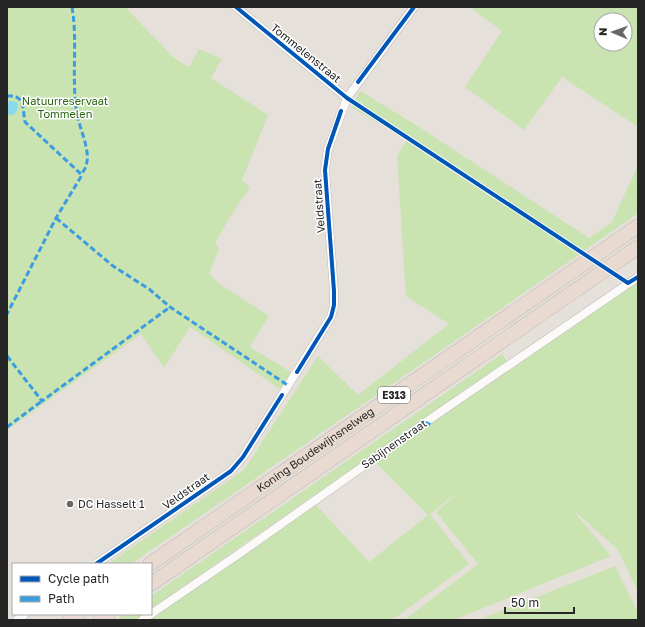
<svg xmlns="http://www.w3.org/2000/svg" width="645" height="627" font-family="'Golos Text',sans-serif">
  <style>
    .green { fill: #c9e3b1; fill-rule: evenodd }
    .water { fill: #8ad9ec }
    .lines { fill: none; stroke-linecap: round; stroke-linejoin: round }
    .minor-casing { stroke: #bfbdbd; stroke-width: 9 }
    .motorway-casing { stroke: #bebcba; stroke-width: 15 }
    .minor { stroke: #fbfaf9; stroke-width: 8 }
    .motorway { stroke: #e8d9d1; stroke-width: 14 }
    .quiet { stroke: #3c9ce0; stroke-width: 3; stroke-dasharray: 6 3; stroke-linecap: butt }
    .cycleway-casing { stroke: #fff; stroke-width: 6 }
    .cycleway { stroke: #0057b8; stroke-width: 4 }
    .poi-dot { fill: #696765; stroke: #fff; stroke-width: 1.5 }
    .labels { text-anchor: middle; stroke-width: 3; stroke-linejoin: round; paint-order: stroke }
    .shield { fill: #fff; stroke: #676767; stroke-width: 1 }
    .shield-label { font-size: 10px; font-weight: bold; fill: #262626 }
    .street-label { font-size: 11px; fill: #262626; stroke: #fff }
    .park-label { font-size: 11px; fill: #2b6515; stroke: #fff }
    .poi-label { font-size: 11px; fill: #262626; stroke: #fff; text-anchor: start }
  </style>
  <rect width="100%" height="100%" fill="#e6e0da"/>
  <g class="green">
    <path d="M7 7H125L174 58 189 67 199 49 222 59 211 78 268 115 242 180 250 187 231 215 215 243 219 248 209 274 221 285 269 316 250 347 291 372 280 389 190 327 164 368 141 334 7 430Z"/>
    <path d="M470 7H638V127L562 77 524 130 465 87 502 31ZM601 20H625V44H601Z"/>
    <path d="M360 91 416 125 589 238 612 222 638 165V213L465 334 131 564H108L244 470 318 356 358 395 449 324 406 296 397 156 407 140 351 107Z"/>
    <path d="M638 281V592L618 550 571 508 611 556 454 620H404L478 564 436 512 463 488 430 514 469 564 392 620H149L316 505 369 562 428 515 375 462Z"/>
    <path d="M502 354 507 361 151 609V596Z"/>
    <path d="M615 566 638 612V620H478Z"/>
    <path d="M125 614H143L135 620H116Z"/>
  </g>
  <path class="water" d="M10 101 17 102C18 107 18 112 13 115L7 114V103Z"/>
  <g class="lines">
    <defs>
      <g id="minor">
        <path d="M236 7 347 98"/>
        <path d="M96 564 231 471 243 457 331 317 334 305V291L325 170 328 149 347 98 414 7"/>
        <path d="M151 614 236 556 436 415 638 277"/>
        <path d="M17 620 25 614"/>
        <path d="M142 620 151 614"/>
      </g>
      <g id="motorway">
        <path id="s1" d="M150 564 638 226"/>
        <path d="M151 584 638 247"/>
        <path d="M69 620 78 614"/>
        <path d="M100 620 108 614"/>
      </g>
    </defs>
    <use href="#minor" class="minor-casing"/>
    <use href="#motorway" class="motorway-casing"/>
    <use href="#minor" class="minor"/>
    <use href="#motorway" class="motorway"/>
    <g class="quiet">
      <path d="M72 7C78 42 71 78 77 114 80 132 96 159 81 174"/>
      <path d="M7 96H15L22 101 25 122 82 175 56 218 7 314"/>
      <path d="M56 218 113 266 149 289 170 307 289 386"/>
      <path d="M7 356 42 401 170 307"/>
      <path d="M425 422 431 425"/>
      <path d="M7 427 42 401"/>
    </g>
    <defs>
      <g id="cycleway">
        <path d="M236 7 347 98 628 283 638 277"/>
        <path d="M358 82 414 7"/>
        <path d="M297 372 331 317 334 305V291L325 170 328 149 341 111"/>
        <path d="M96 564 231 471 243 457 282 395"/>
      </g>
    </defs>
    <use href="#cycleway" class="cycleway-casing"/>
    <use href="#cycleway" class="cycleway"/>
  </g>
  <circle class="poi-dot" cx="70" cy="504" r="4"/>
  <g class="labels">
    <rect class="shield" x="378" y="387" width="32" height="16" rx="3"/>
    <g class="shield-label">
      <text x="394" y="399">E313</text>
    </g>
    <g class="street-label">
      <text transform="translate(306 53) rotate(39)" y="4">Tommelenstraat</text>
      <text transform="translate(319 206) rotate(-94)" y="4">Veldstraat</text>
      <text transform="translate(394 444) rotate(-35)" y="4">Sabijnenstraat</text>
      <text dy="4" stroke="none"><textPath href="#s1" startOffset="201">Koning Boudewijnsnelweg</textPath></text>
      <text transform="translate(186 491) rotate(-35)" y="4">Veldstraat</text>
    </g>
    <g class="park-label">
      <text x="65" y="105">Natuurreservaat<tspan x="65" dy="13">Tommelen</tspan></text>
    </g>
    <g class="poi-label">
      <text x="78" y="508">DC Hasselt 1</text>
    </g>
  </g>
  <rect width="645" height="627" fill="none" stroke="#262626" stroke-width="16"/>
  <rect x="12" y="563" width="140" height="52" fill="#ffffff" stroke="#a8a8a8"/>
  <rect x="20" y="576" width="20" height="6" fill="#0057b8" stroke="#a8a8a8"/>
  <text x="48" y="583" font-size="12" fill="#262626">Cycle path</text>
  <rect x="20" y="596" width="20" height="6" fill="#3c9ce0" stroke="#a8a8a8"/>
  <text x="48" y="603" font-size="12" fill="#262626">Path</text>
  <g transform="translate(613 32) rotate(272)"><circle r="19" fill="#ffffff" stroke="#a8a8a8"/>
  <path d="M0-3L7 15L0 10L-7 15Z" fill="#696765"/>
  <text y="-6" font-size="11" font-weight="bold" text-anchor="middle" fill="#262626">N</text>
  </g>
  <path d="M505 607v6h69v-6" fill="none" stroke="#262626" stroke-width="2"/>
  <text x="511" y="607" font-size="12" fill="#262626" stroke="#ffffff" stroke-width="3" paint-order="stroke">50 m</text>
</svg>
